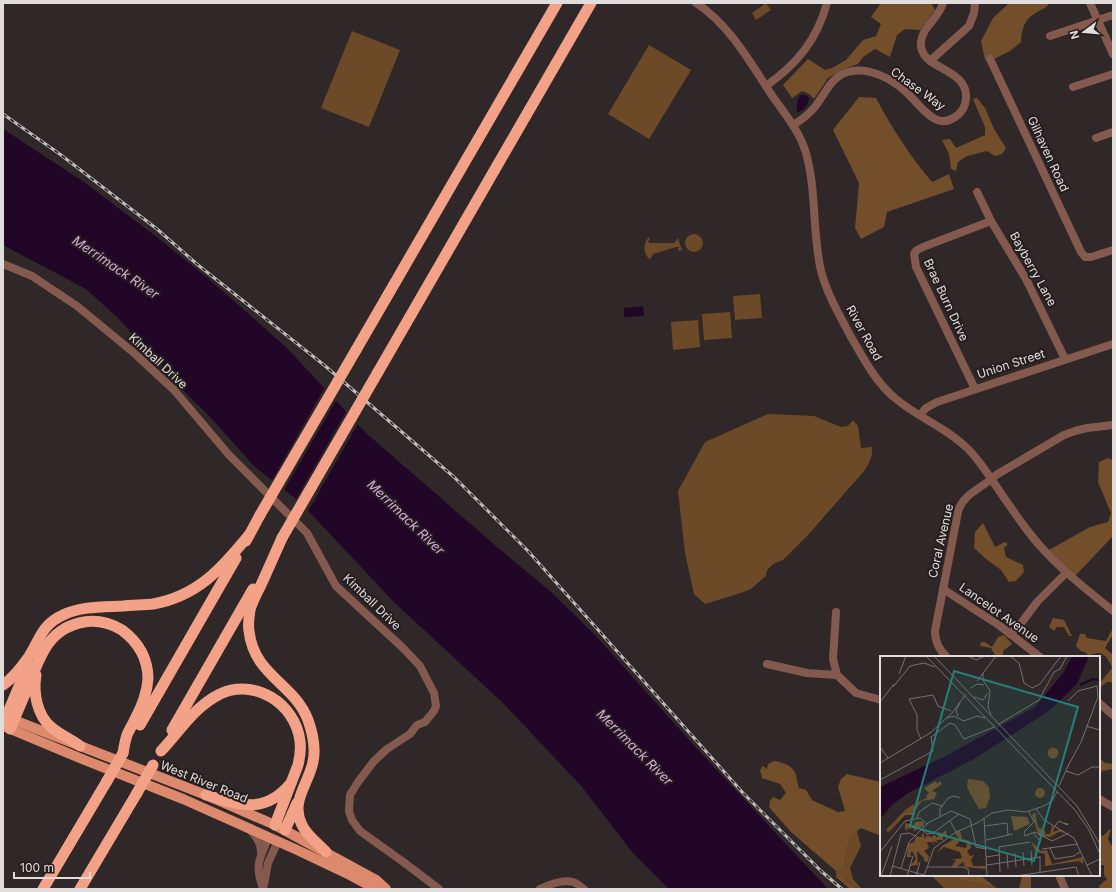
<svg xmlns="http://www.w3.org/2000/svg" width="1116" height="892" font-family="Inter,sans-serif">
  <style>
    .green { fill: #6c4a27 }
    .forest { fill: #724f2a }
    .water { fill: #210627 }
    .pier { fill: #2f2728 }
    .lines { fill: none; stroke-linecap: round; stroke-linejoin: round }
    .minor { stroke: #835a4d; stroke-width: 8 }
    .major { stroke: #dc896d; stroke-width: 10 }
    .highway { stroke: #f3a287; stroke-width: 11 }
    .rail-casing { stroke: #c1bbbb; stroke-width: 3 }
    .rail { stroke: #251d1e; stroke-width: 1.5; stroke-dasharray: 4.5; stroke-linecap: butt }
    .highway-bridge { stroke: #f3a287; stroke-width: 11 }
    .labels { text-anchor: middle; stroke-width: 4; stroke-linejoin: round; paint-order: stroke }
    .street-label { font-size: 12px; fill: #e2dddd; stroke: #251d1e }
    .water-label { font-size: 13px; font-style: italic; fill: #dba9e6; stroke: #251d1e }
    .inset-river { fill: none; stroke: #210627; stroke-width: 2 }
    .inset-road { fill: none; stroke: #777070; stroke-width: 1 }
    .view { fill: #248079; fill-opacity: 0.15; stroke: #248079; stroke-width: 2 }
    .inset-edge { fill: none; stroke: #e2dddd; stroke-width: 2 }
  </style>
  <rect width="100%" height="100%" fill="#2f2728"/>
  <g class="green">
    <path d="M766 3 771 10 756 20 752 13Z"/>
    <path d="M352 31 400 50 369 127 321 108Z"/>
    <path d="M649 45 691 70 649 139 608 114Z"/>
    <circle cx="694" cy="243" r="9"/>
    <path d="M648 238H650L648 242 650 243H674L678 238 682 250 678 251 679 247H676L653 254 651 258 649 259C643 252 643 245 648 238Z"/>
    <path d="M760 294 762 318 735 320 733 296Z"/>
    <path d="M730 312 732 338 704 340 702 314Z"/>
    <path d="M698 320 700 347 673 350 671 322Z"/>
    <path d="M768 414 814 416 841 427 848 426 853 420 858 426 861 448 872 447V454L869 463 865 470 808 535 783 560 773 564 767 570 766 576 751 589 741 593 705 604 694 594 685 553 678 491 705 442Z"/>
    <path d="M857 831 861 846 850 868 853 879 862 889C851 889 849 877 836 877V871L841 870 844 865 850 837Z"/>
    <path d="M931 875H950L963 881 995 887 999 889H945Z"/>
  </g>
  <g class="forest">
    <path d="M881 3H931L935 10 920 30 905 29 897 35 890 57 875 49 863 57 858 64 844 69 828 78 814 99 809 94 802 91 792 98 783 85 808 59 825 70 832 68 846 60 863 40 876 36 881 24 871 17Z"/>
    <path d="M1009 3H1049C1047 8 1044 8 1039 11 1025 18 1022 27 1021 42L1010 51 994 59 989 57 985 60 981 41 993 18Z"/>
    <path d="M859 97 876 98C892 128 910 156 932 182L949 174 954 189 887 212 884 227 861 239 855 228 859 183 833 130Z"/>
    <path d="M977 98 985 108 994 129 1006 148 1002 154 995 156 987 151 967 156 958 162 956 171 951 169 949 154 942 140 950 139 956 148 985 135V127L973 99Z"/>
    <path d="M1108 458 1113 460V536L1075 576 1049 550 1090 527 1108 522 1111 513 1098 482 1099 462Z"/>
    <path d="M983 523 995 547 1005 542 1008 544 1004 548 1006 557 1023 565 1024 572 1016 581 1009 582 1001 570 986 559 974 548 975 532Z"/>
    <path d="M1053 618 1064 620 1072 636H1069L1064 627H1057L1054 631 1049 627Z"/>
    <path d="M1113 628V634L1105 648 1113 655V682H1107L1099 688V684L1112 668C1110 662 1106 654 1099 653 1095 653 1092 655 1088 655L1085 652 1081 651 1076 646 1080 634H1085L1087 638 1106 641Z"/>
    <path d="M1004 635 1012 644 1003 651V657H996L991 648 980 646 981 642H985L992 647 998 637Z"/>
    <path d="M1099 758 1105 763 1113 764V769L1102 771 1099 776Z"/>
    <path d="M774 761C782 762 793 765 796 775 797 779 797 783 799 788L806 790 812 800 838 812 845 811 838 787 841 779 847 774 881 782V836L861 828 850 837 844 865 841 870 836 871 791 832 769 807 770 801 773 797 780 800 786 793 780 784 762 778 760 770 763 766 767 769 768 764Z"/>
    <path d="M1110 829H1111L1108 839 1111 845H1113V889H1100L1099 886 1107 879 1104 875V865H1099V834L1103 836Z"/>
    <path d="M950 875H980L995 887 963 881Z"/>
    <path d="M1022 876 1031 877V889H1019Z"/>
    <path d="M836 877H842L857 889H850Z"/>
  </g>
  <g class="water">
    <path d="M800 95H806L809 98C808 104 805 109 799 112H797C796 106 797 100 800 95Z"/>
    <path d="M3 129 84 182 158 238 211 281 286 347 366 433 497 547 550 591 596 636 698 750 828 889H669L633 853 582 787 503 703 395 603 300 502 255 467 210 417 184 391 118 318 86 289 3 245Z"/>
    <path d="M643 306 644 316 624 317V308Z"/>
  </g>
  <g class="pier">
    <path d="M325 387 337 399 283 492 271 482Z"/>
    <path d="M347 410 359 422 307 513 295 501Z"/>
  </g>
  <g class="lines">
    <g class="minor">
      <path d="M696 3C730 25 751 64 773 97 785 114 800 132 806 153 817 192 812 233 821 271 827 294 840 316 851 337 864 359 876 383 896 399 919 418 947 428 968 449 978 459 986 471 994 483 1005 499 1015 514 1027 530 1051 562 1082 586 1113 611"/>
      <path d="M1090 3 1113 54"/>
      <path d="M1050 36 1113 15"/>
      <path d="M990 59 1081 252 1085 257H1091L1113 250"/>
      <path d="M930 61 969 26 974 13 975 3"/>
      <path d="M766 86C797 64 817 40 827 3"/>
      <path d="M1073 87 1113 74"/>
      <path d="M793 125C800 121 808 115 814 108 825 95 830 77 848 72 868 66 892 79 906 92 916 101 924 113 935 119 949 126 965 113 966 99 969 67 918 70 921 42 922 27 939 18 943 3"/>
      <path d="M1096 138 1113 132"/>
      <path d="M977 192 991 221 1026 279 1065 359"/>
      <path d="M3 264 32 276 77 306 134 353 174 390 229 455 307 533 336 586 403 648 420 666 434 693 436 706 434 711 425 722 417 725 410 734 387 749 374 761 358 782 350 795 349 811 352 820 360 831 402 861 439 889"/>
      <path d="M975 389 916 267 914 254 917 250 923 247 991 221"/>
      <path d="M920 415 926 408 937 402 1113 344"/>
      <path d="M943 589 1000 626 1040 657"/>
      <path d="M836 612 833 659 837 675 856 693 881 700"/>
      <path d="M1010 634 1019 626 1037 602 1066 573"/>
      <path d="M947 657C939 650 935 642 935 631L958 512C962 494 984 487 996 475L1064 435 1075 431 1087 428 1113 425"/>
      <path d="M767 664 807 673 837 675"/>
      <path d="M1099 703 1113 715"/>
      <path d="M1099 799 1113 807"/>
      <path d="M250 830C257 837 262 845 261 855"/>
      <path d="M1059 875 1065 889"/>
      <path d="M264 885 268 863 278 841"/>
      <path d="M263 888C254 866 260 857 269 837"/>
      <path d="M540 889C549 885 562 879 573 882 577 883 581 887 584 889"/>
    </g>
    <g class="major">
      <path d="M6 717 206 795 275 825 376 880 386 889"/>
      <path d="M3 726 87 761 183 799 295 849 350 875 376 889"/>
    </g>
    <g class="highway">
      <path d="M356 350 557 3"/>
      <path d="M378 372 591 3"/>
      <path d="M282 538C275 554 268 569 261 585 257 593 252 602 250 610 249 616 248 625 249 631 254 676 294 683 308 720 313 734 316 748 313 762 308 785 290 802 302 825 307 836 318 843 326 852"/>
      <path d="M246 541 260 515"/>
      <path d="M36 675C33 693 37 715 51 727 60 735 71 739 80 746"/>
      <path d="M3 685C13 678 21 668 28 658 40 640 41 625 63 615 81 606 103 607 123 606 133 605 143 605 153 604 198 596 222 568 249 535"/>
      <path d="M3 724 26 670 27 662"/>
      <path d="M140 725 236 558"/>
      <path d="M10 729C16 715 22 701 28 687 40 657 48 628 84 622 97 620 110 623 122 630 138 642 148 659 148 679 147 694 142 706 135 719 133 724 129 730 127 735 125 741 124 747 123 753"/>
      <path d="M172 730 253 589"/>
      <path d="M161 751C180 731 194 707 220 694 255 678 295 703 300 741 301 749 300 757 298 765L275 825"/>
      <path d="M206 795C239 805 265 815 291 783"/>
      <path d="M285 830 297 803"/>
      <path d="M43 889 107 781"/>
      <path d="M80 889 137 793"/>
    </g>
    <defs>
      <path id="rail" d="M3 114 61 155 157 229 198 265 324 365 454 477 528 551 743 793 821 871 842 889"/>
    </defs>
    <use href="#rail" class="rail-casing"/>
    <use href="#rail" class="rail"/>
    <g class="highway-bridge">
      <path d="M260 515 356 350"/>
      <path d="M282 538 378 372"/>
      <path d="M107 781 123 753"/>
      <path d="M137 793 153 765"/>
    </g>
  </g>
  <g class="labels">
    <g class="street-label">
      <text transform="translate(918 89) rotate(36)" y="4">Chase Way</text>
      <text transform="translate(1048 154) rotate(65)" y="4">Gilhaven Road</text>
      <text transform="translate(1033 269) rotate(61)" y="4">Bayberry Lane</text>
      <text transform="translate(946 300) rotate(65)" y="4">Brae Burn Drive</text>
      <text transform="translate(864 333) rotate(61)" y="4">River Road</text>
      <text transform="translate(158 361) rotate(43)" y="4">Kimball Drive</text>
      <text transform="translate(1011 364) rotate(-18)" y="4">Union Street</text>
      <text transform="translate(941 541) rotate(-77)" y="4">Coral Avenue</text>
      <text transform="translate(372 602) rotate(44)" y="4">Kimball Drive</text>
      <text transform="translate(999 613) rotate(35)" y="4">Lancelot Avenue</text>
      <text transform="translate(204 782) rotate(22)" y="4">West River Road</text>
    </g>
    <g class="water-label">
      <text transform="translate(116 267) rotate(34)" y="5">Merrimack River</text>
      <text transform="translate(406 517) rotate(44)" y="5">Merrimack River</text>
      <text transform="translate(635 747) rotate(45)" y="5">Merrimack River</text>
    </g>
  </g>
  <g transform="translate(880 656)">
    <rect width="220" height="220" fill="#2f2728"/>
    <path d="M167.5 97a5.5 5.5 0 1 1 11 0a5.5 5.5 0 1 1-11 0ZM88 123 103 125 109 131 110 141 106 152 99 153 92 141 87 131ZM155 137a5 5 0 1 1 10 0a5 5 0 1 1-10 0ZM48 141 49 144 42 145 34 155 21 158 9 176 6 175 7 173 25 154 34 148 35 151 36 147Z" fill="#6c4a27"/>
    <path d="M56 125 57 128 60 125 62 128 52 135 57 137 54 143 49 144 46 140 49 137 44 132ZM32 155 35 159H25L9 176 21 158ZM155 156 158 171 165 175V178H170L172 170 175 171 173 176 180 173 186 177 179 176 170 181 159 180 152 159ZM131 160 147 161 150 168 134 175ZM43 165 44 170 36 173 38 176 35 174 33 177 34 173 31 171 30 174 28 171 27 175 25 173V167L34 169 35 166ZM80 174 82 183 90 185 91 192 87 195 90 200 94 199 91 204 93 210H106V213L85 211 83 206 75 212 72 210 76 204H70L82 202 80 196 64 191 57 197 62 190 76 182 79 186 75 190 86 192 87 186H81L75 177ZM59 175 61 178 66 174 67 181 63 179V184H56L58 187 53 185 54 190 52 186H47L49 192 44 195 49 200 48 206 44 205V202L37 195 38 209 30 210 36 203 32 195 30 198 32 201H27L28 188 34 186 36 180 41 181 43 176 45 183 47 178 48 181 50 179 51 182 54 178 57 182ZM151 185 161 195 167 194 172 208 203 201V208L199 205 165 210V198L156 196Z" fill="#724f2a"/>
    <path d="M192 0H209L197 28 169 55 94 103 28 137 12 149 0 163V132L4 129 66 100 155 51 184 16Z" fill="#210627"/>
    <path class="inset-river" d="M200 29 213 23 220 24V29"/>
    <path class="inset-road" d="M46 0 195 154 209 174 220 198M54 0 197 150 220 188M88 0 96 4 105 0M130 0 139 7 144 27 152 32 160 28 181 0M103 17V24L110 35 108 51 111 59M19 18 26 0M97 25 116 0M13 31 30 10 44 7 55 11M91 32 97 28 104 29M94 41 103 44 108 37M188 45 198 35 217 30M0 46 14 28M78 60 76 54 80 47M67 62 74 60 84 65 97 60 105 62M119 68 159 44 174 16 180 13 187 0M206 70 220 74M51 81 70 67 75 69 84 83 114 71M41 83 37 74V59L29 43 53 39 58 50 71 55M0 91 8 102M0 107 50 77 72 57 86 38M188 110 201 86 218 41 217 30M186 115 198 119 212 111H220M0 124 53 95 51 80M179 130 189 108M156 153 164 164 194 182 212 220M149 156 154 166 144 176 145 180 155 176 172 185 189 177M60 160V153L68 142 74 140 80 142M37 162 39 156 52 147 63 150M104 162 107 220M70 165 76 176M105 170 127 167 128 179M175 170 179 165 187 169 188 168 184 167M41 173 47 178 53 177 79 158M153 177 161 186M106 184 133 178M170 192 175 203 194 200 201 195M162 193 198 188M151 195 152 209M0 196 25 165 40 162 47 168M143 196 144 210M135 197 136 211M127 198 128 212M160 200V216M106 201 119 199M107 209 160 201M207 209 220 203M12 210 44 219M47 211H83L88 213 89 219M21 212 29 186 48 167 71 155 90 163 96 191 106 193M120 216 119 191 150 186M1 220 12 190M10 220 21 178 30 177 35 180M27 220 33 200M36 220 40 206M44 220 54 192 76 176 97 167 112 157 128 154 146 156 164 150 172 145 177 136M136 220 196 211 199 220"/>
    <path class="view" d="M74 15 198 51 154 205 30 170Z"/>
    <rect width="220" height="220" class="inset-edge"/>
  </g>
  <rect width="1116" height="892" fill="none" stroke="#e2dddd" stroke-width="8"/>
  <g transform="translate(1084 32) rotate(254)" stroke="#251d1e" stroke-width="3" paint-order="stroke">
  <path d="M0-3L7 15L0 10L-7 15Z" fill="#e2dddd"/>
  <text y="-6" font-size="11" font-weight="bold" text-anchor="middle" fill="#e2dddd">N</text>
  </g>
  <path d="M14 872v6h76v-6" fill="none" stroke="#e2dddd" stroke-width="2"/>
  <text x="20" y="872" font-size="12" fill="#e2dddd" stroke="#251d1e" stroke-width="3" paint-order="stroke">100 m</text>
</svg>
